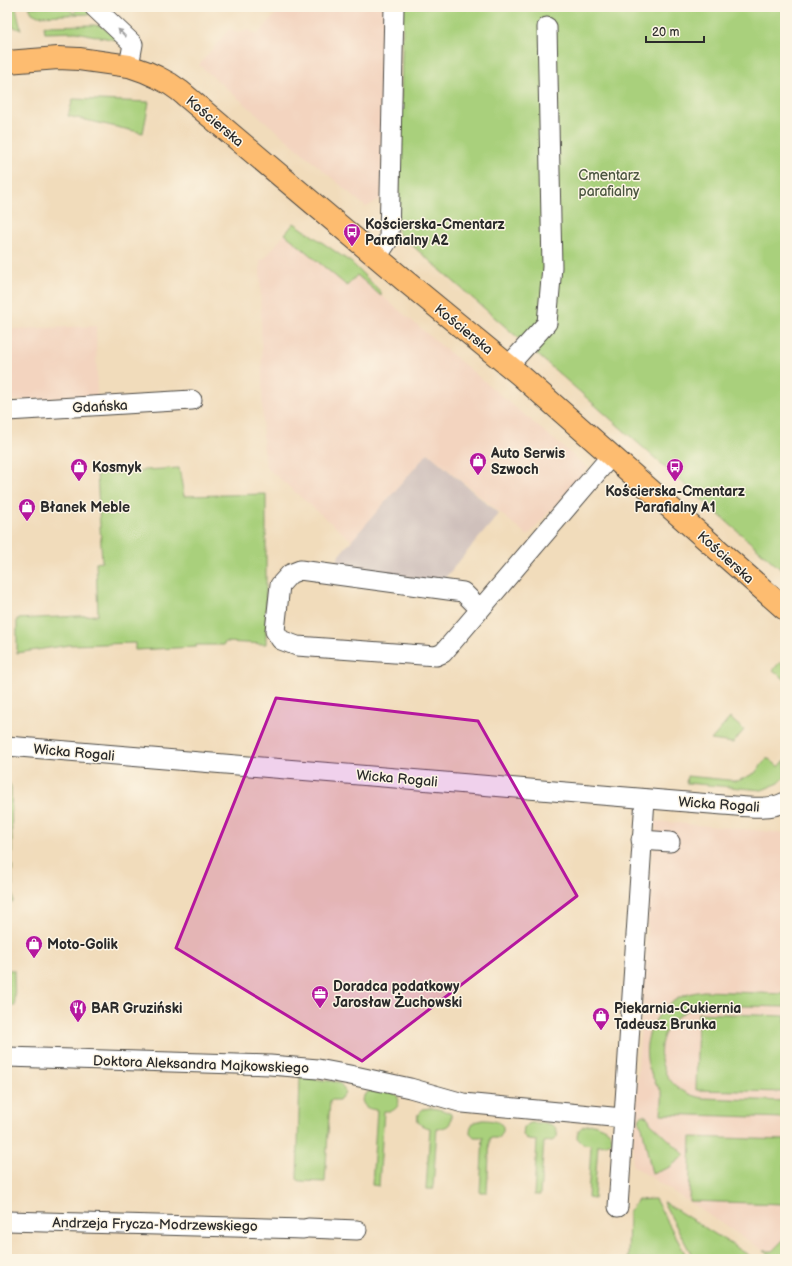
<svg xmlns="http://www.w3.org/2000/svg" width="792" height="1266" font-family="'Balsamiq Sans',sans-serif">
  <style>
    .built { fill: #f3d4bf }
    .industrial { fill: #cfc0bb }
    .green { fill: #a9d07b; stroke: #6a7e53 }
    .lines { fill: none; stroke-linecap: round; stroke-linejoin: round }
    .minor-casing { stroke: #494641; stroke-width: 21 }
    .major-casing { stroke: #494641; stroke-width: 24 }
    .minor { stroke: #fff; stroke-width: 19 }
    .major { stroke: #fdbc70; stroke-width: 22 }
    .oneway { fill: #a0a0a0 }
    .marked { fill: #b5179e; fill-opacity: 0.2; stroke: #b5179e; stroke-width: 3; stroke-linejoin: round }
    .labels { text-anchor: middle; stroke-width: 3; stroke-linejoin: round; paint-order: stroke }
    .street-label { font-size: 14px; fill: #2b2b2b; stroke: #fcf5e5 }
    .park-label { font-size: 14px; fill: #4a543f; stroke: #fcf5e5 }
    .poi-label { font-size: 14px; font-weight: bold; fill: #2b2b2b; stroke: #fcf5e5; text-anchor: start }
  </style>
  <rect width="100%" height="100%" fill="#fcf5e5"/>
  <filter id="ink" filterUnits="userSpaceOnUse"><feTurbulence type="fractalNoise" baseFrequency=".025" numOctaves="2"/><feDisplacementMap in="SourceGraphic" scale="8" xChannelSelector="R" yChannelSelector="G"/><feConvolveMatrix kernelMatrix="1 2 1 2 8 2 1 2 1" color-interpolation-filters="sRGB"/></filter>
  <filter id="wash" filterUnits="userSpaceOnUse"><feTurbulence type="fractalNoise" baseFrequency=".012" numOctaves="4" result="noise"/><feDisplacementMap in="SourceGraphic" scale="16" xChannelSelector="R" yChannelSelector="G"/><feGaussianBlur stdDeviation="0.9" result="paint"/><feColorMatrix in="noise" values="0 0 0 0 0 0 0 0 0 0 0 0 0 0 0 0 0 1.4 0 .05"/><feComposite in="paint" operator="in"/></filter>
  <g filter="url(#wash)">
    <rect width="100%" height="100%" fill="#f1dcbb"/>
    <g class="built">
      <path d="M282 7H385L381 199 366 207 199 65 230 28 236 33 248 29 257 35Z"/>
      <path d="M285 234 347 286 357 275 588 468 528 536 428 453 352 541 266 467 263 443 260 260 264 259Z"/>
      <path d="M96 326 97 396 12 401V329Z"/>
      <path d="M654 821 785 833V1238L772 1251H764L632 1165 652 849H655L656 827H654Z"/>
    </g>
    <path class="industrial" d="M428 453 499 514 433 592 332 579 339 555Z"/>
    <g class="green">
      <path d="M7 7H16L21 30 14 27 7 21Z"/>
      <path d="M29 7H66L74 13 79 7H85L91 14 38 16 32 13Z"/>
      <path d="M403 7H785V573L579 391 398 233Z"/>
      <path d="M94 25 101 26 117 37 115 40 76 32 45 33 44 26Z"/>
      <path d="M73 99 149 102 143 133 68 116Z"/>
      <path d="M294 223 352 263 381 292V296L357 275 347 286 285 234Z"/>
      <path d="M179 468 184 496 266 494V644L225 642 224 645H196V647L135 650V643L69 645 17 653V619L98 615 96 563 102 562 97 473Z"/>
      <path d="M780 662 785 668V680L773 670Z"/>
      <path d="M730 718 744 730 733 743 711 740Z"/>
      <path d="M766 759H769L779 767 785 760V777L779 783 762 790 686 783 687 776 738 781 755 773Z"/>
      <path d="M7 782 10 784 11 788 13 902H7Z"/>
      <path d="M7 970H14L15 1006H7Z"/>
      <path d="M704 991 785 994V1007L703 1005C647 1017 646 1087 702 1098L785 1101V1118L661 1114C661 1108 663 1099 662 1093 661 1090 658 1087 657 1085 654 1080 651 1074 649 1068 640 1040 656 1007 683 996 690 993 697 992 704 991Z"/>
      <path d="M698 1013 785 1016V1092L696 1090Z"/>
      <path d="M300 1077 338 1082C342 1085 344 1088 345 1093L339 1100H330L325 1182 300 1181 297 1179Z"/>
      <path d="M370 1091C377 1091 388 1090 394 1093 402 1098 399 1109 391 1111 389 1111 386 1111 384 1111L379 1186 372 1185 377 1110C369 1109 364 1108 362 1100L365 1094Z"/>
      <path d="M431 1108C438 1109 445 1110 451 1114 452 1126 447 1128 437 1128L433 1189H426L430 1128C421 1126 416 1124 418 1114L423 1109Z"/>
      <path d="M643 1115 648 1117 650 1122 685 1155 670 1167 652 1174 642 1127 639 1122 640 1117Z"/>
      <path d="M483 1120C495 1120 511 1123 499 1138H490L487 1192H480L483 1137H474L470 1133C470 1123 474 1122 483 1120Z"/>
      <path d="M529 1123C541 1123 560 1121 557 1137 553 1142 550 1141 544 1142L540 1195H534L537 1141 528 1140 523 1135 524 1127Z"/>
      <path d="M593 1124C602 1127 613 1129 612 1141 607 1144 604 1145 598 1145L594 1199 588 1198 591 1145 583 1144 577 1138C577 1127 584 1125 593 1124Z"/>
      <path d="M691 1137 785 1140V1204L689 1201Z"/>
      <path d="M655 1199 688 1259H628L629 1211 638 1200Z"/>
      <path d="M663 1202 667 1204 755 1259H694Z"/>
      <path d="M785 1238V1259H777L764 1251H772Z"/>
    </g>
  </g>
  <g filter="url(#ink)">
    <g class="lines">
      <defs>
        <g id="minor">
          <path d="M94 7 133 44 129 66"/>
          <path d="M377 257 389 239 394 7"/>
          <path d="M509 365 547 323 552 267 547 27"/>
          <path d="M7 411 192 400"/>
          <path d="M480 609 463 592 300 570 290 574 280 585 275 631 281 640 297 646 436 656 443 653 611 456"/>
          <path d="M7 746 723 805C740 806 770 811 785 802"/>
          <path d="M641 840 670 842"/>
          <path d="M7 1057 270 1065 318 1069 355 1076 410 1088 463 1103 623 1118"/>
          <path d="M618 1207 645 799"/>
          <path d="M7 1221 303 1229"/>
          <path d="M308 1228 357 1230"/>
        </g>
        <path id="major" d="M7 62 58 58 79 59 129 66 146 72 157 77 170 84 180 91 404 280 520 375 785 609"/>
      </defs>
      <use href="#minor" class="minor-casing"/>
      <use href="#major" class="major-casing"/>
      <use href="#minor" class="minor"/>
      <use href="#major" class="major"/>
    </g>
    <defs><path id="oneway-solid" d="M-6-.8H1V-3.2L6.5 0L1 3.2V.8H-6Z"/></defs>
    <use class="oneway" href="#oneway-solid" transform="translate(122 33) rotate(-135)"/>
  </g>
  <path class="marked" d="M276 698 478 721 577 896 362 1061 176 948Z"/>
  <defs>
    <symbol id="bus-pin" viewBox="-11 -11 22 30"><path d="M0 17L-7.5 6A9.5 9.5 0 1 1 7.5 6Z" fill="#b5179e" stroke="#fcf5e5"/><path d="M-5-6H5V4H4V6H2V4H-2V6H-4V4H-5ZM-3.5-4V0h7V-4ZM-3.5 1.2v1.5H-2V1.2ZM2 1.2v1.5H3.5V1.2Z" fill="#fff"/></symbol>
    <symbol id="shop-pin" viewBox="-11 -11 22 30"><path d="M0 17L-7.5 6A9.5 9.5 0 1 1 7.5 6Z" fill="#b5179e" stroke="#fcf5e5"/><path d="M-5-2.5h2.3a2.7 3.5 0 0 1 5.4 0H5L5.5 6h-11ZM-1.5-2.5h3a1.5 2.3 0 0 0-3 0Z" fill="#fff"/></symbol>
    <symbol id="office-pin" viewBox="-11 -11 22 30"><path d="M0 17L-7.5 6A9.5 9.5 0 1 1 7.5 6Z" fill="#b5179e" stroke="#fcf5e5"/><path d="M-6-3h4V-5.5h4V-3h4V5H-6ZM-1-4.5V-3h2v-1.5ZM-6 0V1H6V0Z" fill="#fff"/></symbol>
    <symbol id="restaurant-pin" viewBox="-11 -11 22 30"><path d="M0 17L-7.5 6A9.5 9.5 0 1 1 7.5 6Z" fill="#b5179e" stroke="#fcf5e5"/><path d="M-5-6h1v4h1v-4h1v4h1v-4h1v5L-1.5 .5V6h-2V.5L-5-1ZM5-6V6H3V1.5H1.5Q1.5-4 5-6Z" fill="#fff"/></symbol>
  </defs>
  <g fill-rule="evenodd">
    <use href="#bus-pin" x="342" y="222" width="20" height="27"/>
    <use href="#shop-pin" x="468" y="451" width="20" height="27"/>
    <use href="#shop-pin" x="69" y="457" width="20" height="27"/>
    <use href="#bus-pin" x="665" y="457" width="20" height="27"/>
    <use href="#shop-pin" x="17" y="497" width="20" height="27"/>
    <use href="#shop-pin" x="24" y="934" width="20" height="27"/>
    <use href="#office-pin" x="310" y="984" width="20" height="27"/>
    <use href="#restaurant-pin" x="68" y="998" width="20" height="27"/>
    <use href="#shop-pin" x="591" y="1006" width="20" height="27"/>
  </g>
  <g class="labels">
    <g class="street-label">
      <text transform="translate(215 121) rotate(40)" y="5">Kościerska</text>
      <text transform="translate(464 329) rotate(39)" y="5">Kościerska</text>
      <text transform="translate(100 406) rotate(-3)" y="5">Gdańska</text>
      <text transform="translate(726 557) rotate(42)" y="5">Kościerska</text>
      <text transform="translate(74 752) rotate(5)" y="5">Wicka Rogali</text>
      <text transform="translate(397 778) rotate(5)" y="5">Wicka Rogali</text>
      <text transform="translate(719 804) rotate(4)" y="5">Wicka Rogali</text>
      <text transform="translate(201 1064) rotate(2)" y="5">Doktora Aleksandra Majkowskiego</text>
      <text transform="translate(155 1224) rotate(1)" y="5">Andrzeja Frycza-Modrzewskiego</text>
    </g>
    <g class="park-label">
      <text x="609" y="180">Cmentarz<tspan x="609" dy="16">parafialny</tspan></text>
    </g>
    <g class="poi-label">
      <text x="365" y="229">Kościerska-Cmentarz<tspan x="365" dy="16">Parafialny A2</tspan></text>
      <text x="491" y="458">Auto Serwis<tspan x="491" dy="16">Szwoch</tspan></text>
      <text x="92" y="472">Kosmyk</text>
      <text x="675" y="496" text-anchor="middle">Kościerska-Cmentarz<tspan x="675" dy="16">Parafialny A1</tspan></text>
      <text x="40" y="512">Błanek Meble</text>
      <text x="47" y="949">Moto-Golik</text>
      <text x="333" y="991">Doradca podatkowy<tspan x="333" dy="16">Jarosław Żuchowski</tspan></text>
      <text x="91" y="1013">BAR Gruziński</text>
      <text x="614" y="1013">Piekarnia-Cukiernia<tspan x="614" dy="16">Tadeusz Brunka</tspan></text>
    </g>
  </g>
  <rect width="792" height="1266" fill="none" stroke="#fcf5e5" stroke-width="24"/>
  <path d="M646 36v6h58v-6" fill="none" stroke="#2b2b2b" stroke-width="2"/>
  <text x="652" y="36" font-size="12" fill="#2b2b2b" stroke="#fcf5e5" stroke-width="3" paint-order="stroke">20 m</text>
</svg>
